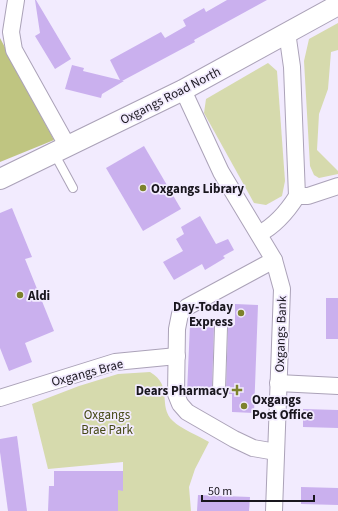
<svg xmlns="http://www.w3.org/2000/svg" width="338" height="511" font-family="'Source Sans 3',sans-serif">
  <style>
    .green { fill: #d6daad }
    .forest { fill: #bfc581 }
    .building { fill: #cab0ee }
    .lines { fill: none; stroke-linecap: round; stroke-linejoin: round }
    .service-casing { stroke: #aba2b8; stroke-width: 10 }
    .pedestrian-casing { stroke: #aba2b8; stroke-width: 14 }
    .minor-casing { stroke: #aba2b8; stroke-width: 18 }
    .tertiary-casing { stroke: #aba2b8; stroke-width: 22 }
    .service { stroke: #fff; stroke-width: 8 }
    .pedestrian { stroke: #fff; stroke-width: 12 }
    .minor { stroke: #fff; stroke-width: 16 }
    .tertiary { stroke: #fff; stroke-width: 20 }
    .poi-dot { fill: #7d822c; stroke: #f2ebfe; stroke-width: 1.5 }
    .labels { text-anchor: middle; stroke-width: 3.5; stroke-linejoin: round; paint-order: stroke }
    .street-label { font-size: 13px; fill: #19161e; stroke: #f2ebfe }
    .poi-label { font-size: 13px; font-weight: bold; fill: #19161e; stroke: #f2ebfe; text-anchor: start }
    .park-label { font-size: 13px; fill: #454815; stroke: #f2ebfe }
  </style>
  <rect width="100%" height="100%" fill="#f2ebfe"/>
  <g class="green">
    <path d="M338 23V50L331 52 328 89 319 114 317 150 338 171V174L319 178 314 175 310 166 304 61 309 39Z"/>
    <path d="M268 63 277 71 285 181 282 196 266 205 254 203 204 113 206 99Z"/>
    <path d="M150 372C174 386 157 406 173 421 181 429 199 436 209 442L195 469 189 487 191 511H118V490H123V462L48 469 32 404 79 386 118 374Z"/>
  </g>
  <path class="forest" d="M0 38 54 140 0 162Z"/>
  <g class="building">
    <path d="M35 0H36L71 59 55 69 35 36 40 33Z"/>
    <path d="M227 0H267L194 40 195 42 122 81H124L102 94 101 98 65 89 72 65 84 68 83 71 120 80 110 60 161 32 165 38 186 26 183 20 204 8 206 12Z"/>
    <path d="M144 146 181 209 143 231 106 168Z"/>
    <path d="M12 208 32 257 25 259 54 331 25 343 32 362 9 371 0 348V213Z"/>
    <path d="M200 216 216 244 228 239 234 250 223 256 225 258 205 270 202 264 174 280 163 262 183 251 176 239 184 234 181 227Z"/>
    <rect x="326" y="298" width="12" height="41"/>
    <path d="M235 304 258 305 254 413 232 412V394H224L226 389 228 325H235Z"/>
    <path d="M190 324 214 325 212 389 213 394 187 393Z"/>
    <path d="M303 409 338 410V428L303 427Z"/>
    <path d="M17 436 27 511H8L0 452V439Z"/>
    <path d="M54 471H123V491L118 490V511H48L49 486H54Z"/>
    <path d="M301 487 338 488V505L301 504Z"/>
    <path d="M198 495 250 497 249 511H197Z"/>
  </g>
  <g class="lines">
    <defs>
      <path id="service" d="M54 153 73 188"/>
      <path id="pedestrian" d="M219 389 221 327"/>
      <g id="minor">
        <path d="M16 0 11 32 14 50 68 147"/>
        <path d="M183 90 221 172 274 260 282 289 274 511"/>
        <path d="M297 196H308L338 186"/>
        <path d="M259 234C276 225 287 212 297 196L292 67 287 32"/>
        <path d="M274 260 187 307 180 314 177 329 176 394 180 404 187 412 234 439 253 448 276 452"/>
        <path d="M278 383 338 386"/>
        <path d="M0 398 115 362 177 356"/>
      </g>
      <path id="tertiary" d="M0 179 183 90 338 5"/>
    </defs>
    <use href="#service" class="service-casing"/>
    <use href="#pedestrian" class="pedestrian-casing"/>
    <use href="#minor" class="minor-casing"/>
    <use href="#tertiary" class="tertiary-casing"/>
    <use href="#service" class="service"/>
    <use href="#pedestrian" class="pedestrian"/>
    <use href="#minor" class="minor"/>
    <use href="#tertiary" class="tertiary"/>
  </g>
  <g class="poi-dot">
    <circle cx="143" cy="188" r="4"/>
    <circle cx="20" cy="295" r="4"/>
    <circle cx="241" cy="313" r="4"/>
    <path d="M235 384h4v4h4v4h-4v4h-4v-4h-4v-4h4z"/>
    <circle cx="244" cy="406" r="4"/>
  </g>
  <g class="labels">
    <g class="street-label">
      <text transform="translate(170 95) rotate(-27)" y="5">Oxgangs Road North</text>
      <text transform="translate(280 334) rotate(-88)" y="5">Oxgangs Bank</text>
      <text transform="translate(87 372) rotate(-15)" y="5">Oxgangs Brae</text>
    </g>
    <g class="poi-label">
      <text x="151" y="193">Oxgangs Library</text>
      <text x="28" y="300">Aldi</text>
      <text x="233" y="311" text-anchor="end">Day-Today<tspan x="233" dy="15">Express</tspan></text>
      <text x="229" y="395" text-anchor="end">Dears Pharmacy</text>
      <text x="252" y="404">Oxgangs<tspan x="252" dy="15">Post Office</tspan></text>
    </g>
    <g class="park-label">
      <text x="107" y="419">Oxgangs<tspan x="107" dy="15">Brae Park</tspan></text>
    </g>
  </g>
  <path d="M202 495v6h112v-6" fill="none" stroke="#19161e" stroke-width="2"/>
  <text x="208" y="495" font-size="12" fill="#19161e" stroke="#f2ebfe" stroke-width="3" paint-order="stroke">50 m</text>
</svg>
